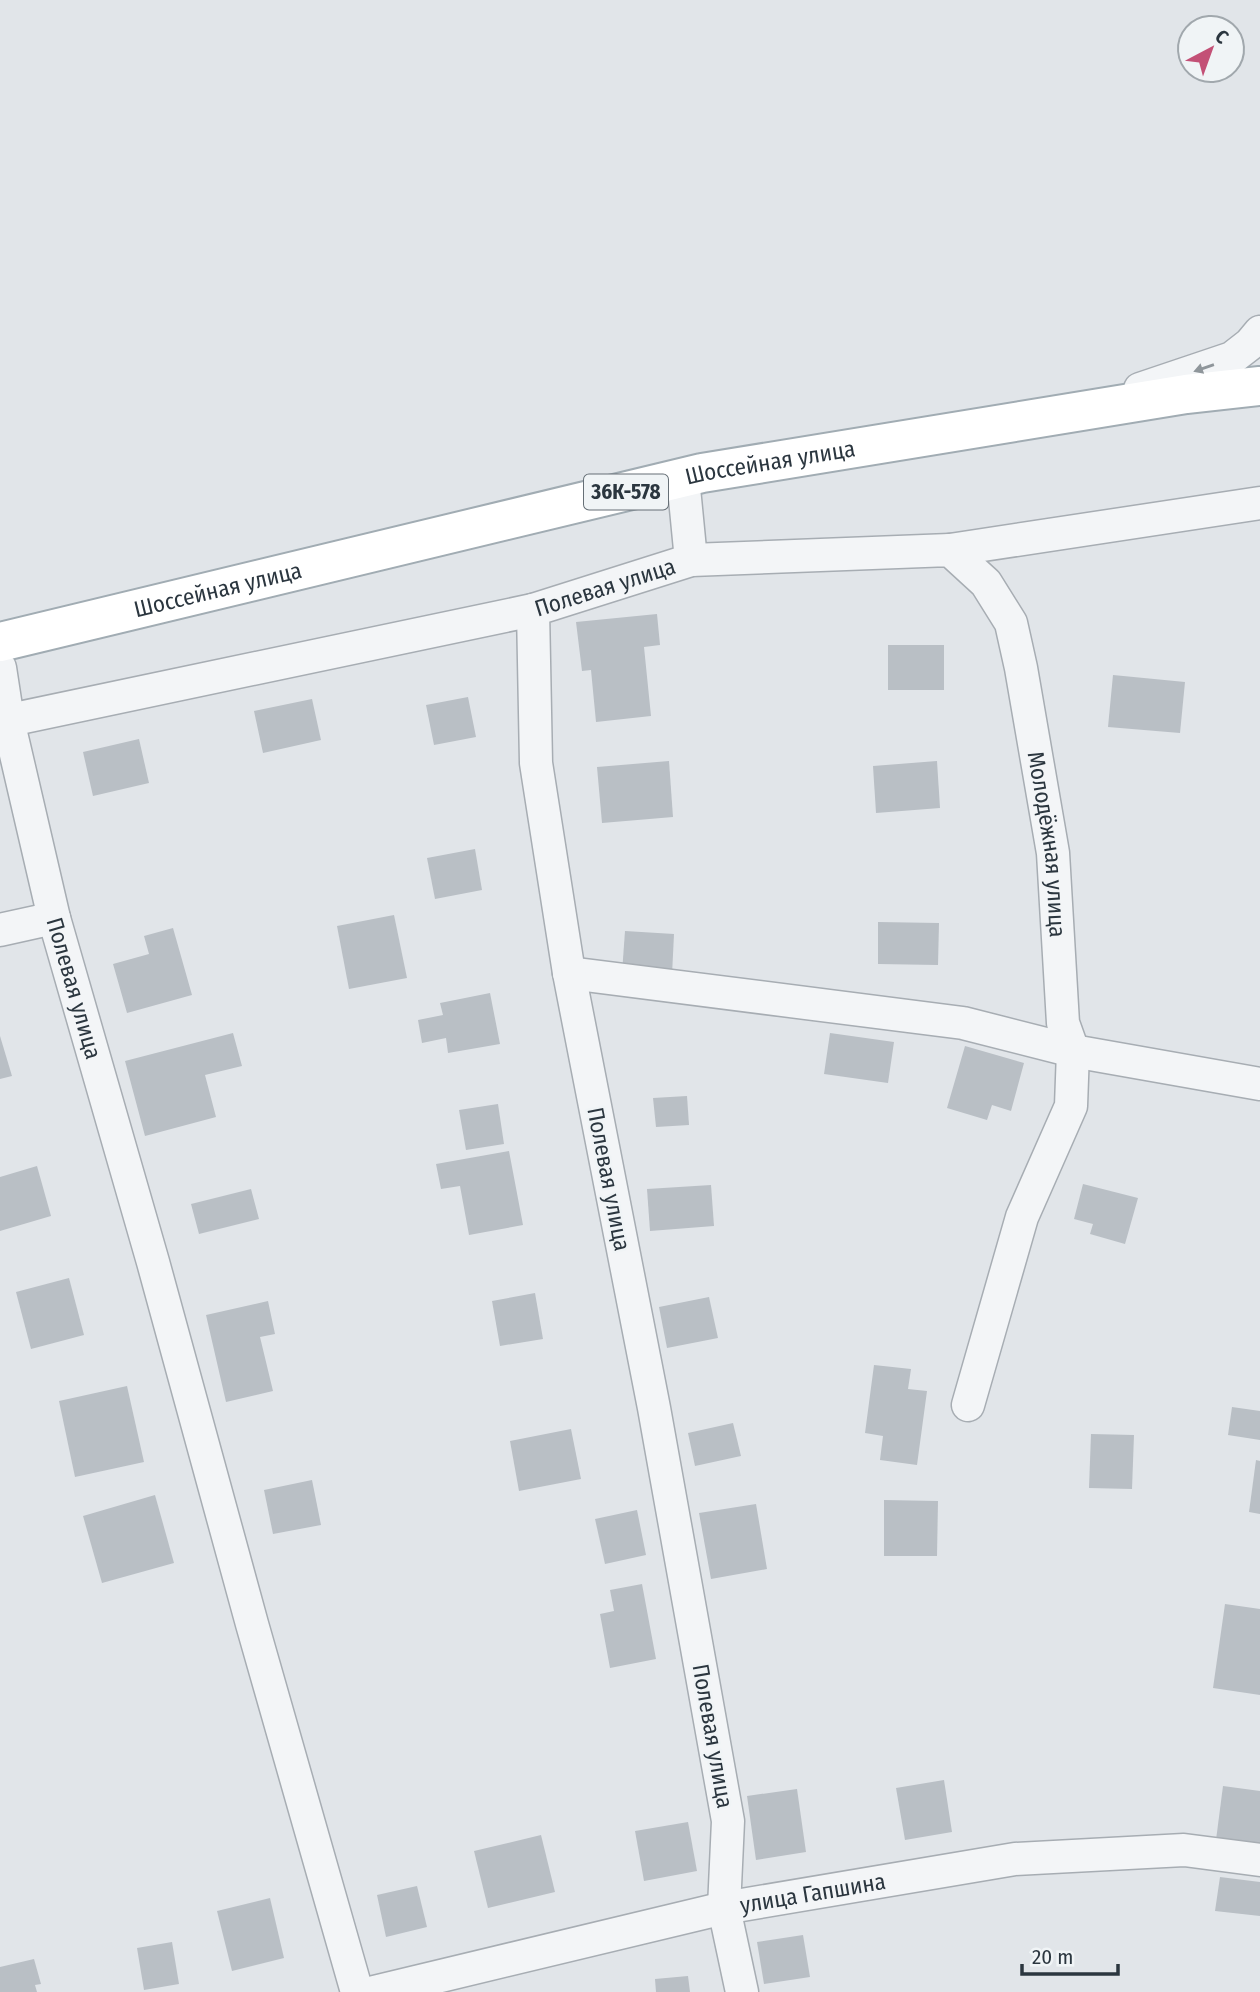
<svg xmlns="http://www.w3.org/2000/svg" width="1260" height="1992" font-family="'Fira Sans Condensed',sans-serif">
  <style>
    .building { fill: #b9bfc5 }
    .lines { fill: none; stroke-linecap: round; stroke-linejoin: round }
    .minor-casing { stroke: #a7adb3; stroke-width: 35 }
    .major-casing { stroke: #a1acb3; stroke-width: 42 }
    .minor { stroke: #f3f5f7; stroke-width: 32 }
    .major { stroke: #fff; stroke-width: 38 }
    .oneway { fill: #8f969b }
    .labels { text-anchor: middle; stroke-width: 5; stroke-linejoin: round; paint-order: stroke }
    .shield { fill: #f0f4f6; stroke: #666f76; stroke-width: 2 }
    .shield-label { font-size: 21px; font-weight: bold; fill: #2b363f }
    .street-label { font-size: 23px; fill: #2b363f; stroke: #f0f4f6 }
  </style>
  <rect width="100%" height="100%" fill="#e1e5e9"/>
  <g class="building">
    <path d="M657 614 660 645 644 647 651 716 596 722 591 670 582 671 576 622Z"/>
    <rect x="888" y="645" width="56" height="45"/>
    <path d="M1113 675 1185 682 1180 733 1108 727Z"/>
    <path d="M468 697 476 737 434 745 426 705Z"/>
    <path d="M312 699 321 740 263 753 254 711Z"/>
    <path d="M139 739 149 783 93 796 83 752Z"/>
    <path d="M669 761 673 817 602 823 597 767Z"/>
    <path d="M937 761 940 808 876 813 873 766Z"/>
    <path d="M475 849 482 890 435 899 427 858Z"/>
    <path d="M394 915 407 978 349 989 337 926Z"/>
    <path d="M878 922 939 923 938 965 878 964Z"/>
    <path d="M173 928 192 995 127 1013 113 964 149 954 144 936Z"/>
    <path d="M625 931 674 934 672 975 622 973Z"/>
    <path d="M490 993 500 1044 448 1053 446 1038 422 1043 418 1020 443 1015 440 1003Z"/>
    <path d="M233 1033 242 1066 205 1075 216 1117 145 1136 125 1061Z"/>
    <path d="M830 1033 894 1042 888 1083 824 1074Z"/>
    <path d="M0 1036 12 1076 0 1079Z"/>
    <path d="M965 1046 1024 1063 1011 1111 992 1105 987 1120 947 1108Z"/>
    <path d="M687 1096 689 1125 656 1127 653 1098Z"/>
    <path d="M498 1104 504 1144 466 1150 459 1110Z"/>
    <path d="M509 1151 523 1225 469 1235 460 1186 441 1189 436 1164Z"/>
    <path d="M37 1166 51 1216 0 1231V1177Z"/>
    <path d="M1083 1184 1138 1198 1125 1244 1090 1234 1093 1224 1074 1219Z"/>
    <path d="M711 1185 714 1226 650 1231 647 1189Z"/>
    <path d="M251 1189 259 1219 199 1234 191 1204Z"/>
    <path d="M69 1278 84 1335 31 1349 16 1292Z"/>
    <path d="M535 1293 543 1339 500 1346 492 1301Z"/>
    <path d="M709 1297 718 1338 667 1348 659 1307Z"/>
    <path d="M268 1301 275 1334 260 1337 273 1391 226 1402 206 1315Z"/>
    <path d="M874 1365 911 1369 908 1389 927 1391 917 1465 880 1460 883 1436 865 1433Z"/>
    <path d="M127 1386 144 1462 75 1477 59 1401Z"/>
    <path d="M1232 1407 1260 1411V1440L1228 1435Z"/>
    <path d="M733 1423 741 1456 695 1466 688 1433Z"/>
    <path d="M571 1429 581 1479 519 1491 510 1441Z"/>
    <path d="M1091 1434 1134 1435 1132 1489 1089 1488Z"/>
    <path d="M1256 1460 1260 1461V1514L1249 1512Z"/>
    <path d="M312 1480 321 1525 273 1534 264 1490Z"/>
    <path d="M155 1495 174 1563 102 1583 83 1516Z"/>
    <path d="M884 1500 938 1501 937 1556H884Z"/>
    <path d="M756 1504 767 1569 711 1579 699 1513Z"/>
    <path d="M637 1510 646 1555 605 1564 595 1519Z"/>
    <path d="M642 1584 656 1659 610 1668 600 1614 614 1611 610 1590Z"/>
    <path d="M1225 1604 1260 1609V1695L1213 1688Z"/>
    <path d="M944 1780 952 1832 905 1840 896 1788Z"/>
    <path d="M1223 1786 1260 1791V1845L1216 1840Z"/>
    <path d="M797 1789 806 1852 756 1860 747 1796Z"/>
    <path d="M688 1822 697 1871 644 1881 635 1831Z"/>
    <path d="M541 1835 555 1892 488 1908 474 1851Z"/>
    <path d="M1220 1877 1260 1882V1916L1215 1911Z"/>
    <path d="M417 1886 427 1927 386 1937 377 1895Z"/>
    <path d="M270 1898 284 1958 232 1971 217 1911Z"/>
    <path d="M803 1935 810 1977 764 1984 757 1942Z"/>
    <path d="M172 1942 179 1984 144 1990 137 1948Z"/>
    <path d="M34 1959 41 1984 35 1985 37 1992H0V1967Z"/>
    <path d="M688 1976 690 1992H656L655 1979Z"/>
  </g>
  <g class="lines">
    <defs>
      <g id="minor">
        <path d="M1140 389 1232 358 1250 344 1260 332"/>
        <path d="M683 478 691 560"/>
        <path d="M950 550 1260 503"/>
        <path id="s1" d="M0 668 8 720 54 918 153 1262 252 1624 357 1992"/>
        <path d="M0 722 533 610"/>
        <path d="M0 930 54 918"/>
        <path d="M569 973 963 1023 1073 1051 1260 1084"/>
        <path id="s2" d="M374 1992 724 1908 1015 1859 1184 1850 1260 1860"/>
        <path id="s3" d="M742 1992 724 1908 728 1821 654 1408 569 973 536 763 533 610 691 560 950 550 986 583 1011 623 1021 668 1053 853 1063 1023 1073 1051 1071 1106 1022 1217 968 1405"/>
      </g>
      <g id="major">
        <path id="s4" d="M0 642 702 473 1186 394 1260 386"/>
      </g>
    </defs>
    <use href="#minor" class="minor-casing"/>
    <use href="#major" class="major-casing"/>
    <use href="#minor" class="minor"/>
    <use href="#major" class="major"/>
  </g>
  <defs><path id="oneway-solid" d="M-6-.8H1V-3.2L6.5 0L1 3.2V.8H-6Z" transform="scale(1.75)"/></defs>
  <use class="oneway" href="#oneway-solid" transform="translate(1204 368) rotate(161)"/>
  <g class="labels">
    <rect class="shield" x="584" y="474.5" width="84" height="35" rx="5"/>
    <g class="shield-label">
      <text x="626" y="499">36К-578</text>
    </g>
    <g class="street-label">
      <text dy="8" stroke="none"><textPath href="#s4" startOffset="791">Шоссейная улица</textPath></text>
      <text dy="8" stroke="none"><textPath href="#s4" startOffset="224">Шоссейная улица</textPath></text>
      <text dy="8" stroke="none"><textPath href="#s3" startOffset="1477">Полевая улица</textPath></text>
      <text dy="8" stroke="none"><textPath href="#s3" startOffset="2147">Молодёжная улица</textPath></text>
      <text dy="8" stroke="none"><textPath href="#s1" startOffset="329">Полевая улица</textPath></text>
      <text transform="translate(609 1179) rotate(79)" y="8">Полевая улица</text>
      <text transform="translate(713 1736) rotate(80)" y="8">Полевая улица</text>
      <text dy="8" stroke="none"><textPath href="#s2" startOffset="450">улица Гапшина</textPath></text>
    </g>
  </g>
  <g transform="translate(1211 49) rotate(41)"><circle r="33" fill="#f0f4f6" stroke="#a1a8ad" stroke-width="2"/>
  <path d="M0-5L12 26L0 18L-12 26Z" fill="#c35076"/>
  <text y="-10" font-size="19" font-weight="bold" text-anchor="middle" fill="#2b363f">С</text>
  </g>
  <path d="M1022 1964v10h96v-10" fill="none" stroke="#2b363f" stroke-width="3.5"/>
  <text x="1032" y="1964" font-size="21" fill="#2b363f" stroke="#f0f4f6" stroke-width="5" paint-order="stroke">20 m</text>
</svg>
